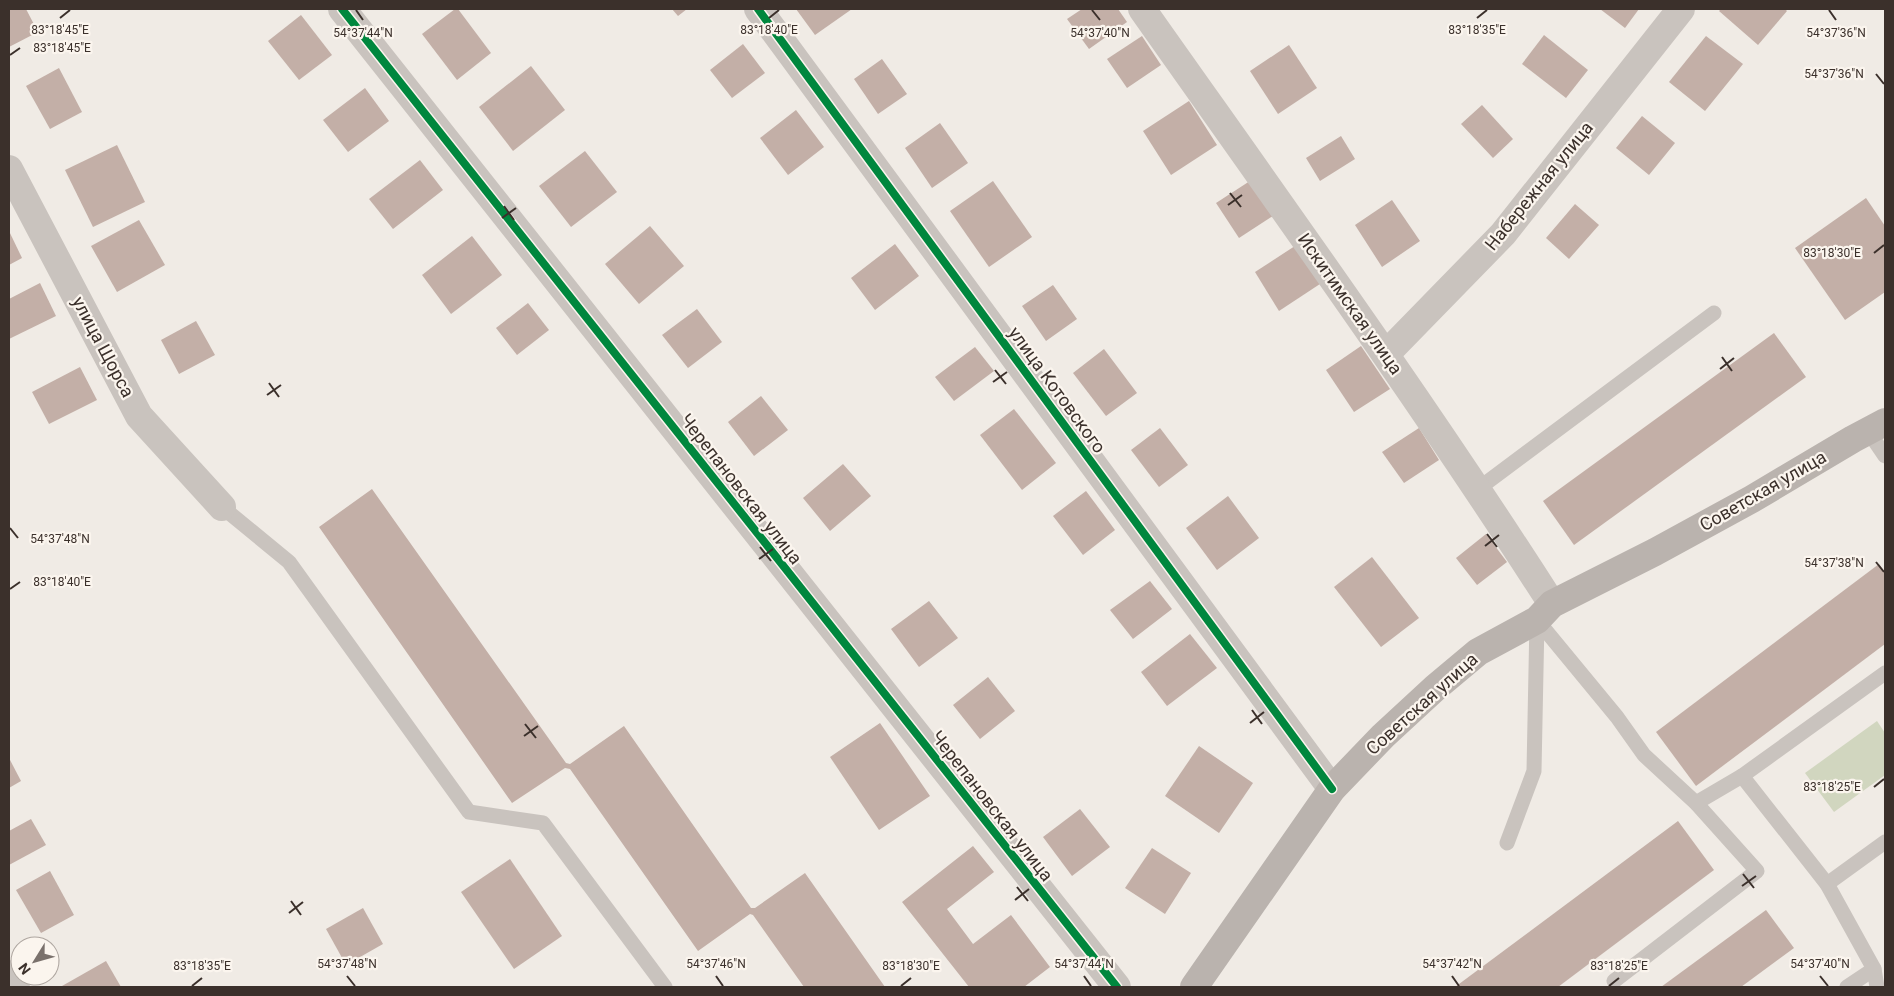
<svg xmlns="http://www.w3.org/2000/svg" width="1894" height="996" font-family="Roboto,sans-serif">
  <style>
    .green { fill: #d1d6bf }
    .building { fill: #c3afa7 }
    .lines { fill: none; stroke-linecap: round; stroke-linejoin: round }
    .service { stroke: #c9c3be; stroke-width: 15 }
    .minor { stroke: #c9c3be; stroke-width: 28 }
    .secondary { stroke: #bab3ae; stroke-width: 28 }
    .cycleway-casing { stroke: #fbf5ee; stroke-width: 11 }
    .cycleway { stroke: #00873e; stroke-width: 8 }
    .ticks { fill: none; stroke: #3b302b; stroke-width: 2 }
    .labels { text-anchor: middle; stroke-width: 4.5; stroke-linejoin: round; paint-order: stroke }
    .street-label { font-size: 18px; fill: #3b302b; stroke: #fbf5ee }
    .ticks-label { font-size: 12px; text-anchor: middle; fill: #3b302b; stroke: #fbf5ee; stroke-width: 4.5; stroke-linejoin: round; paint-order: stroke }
  </style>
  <rect width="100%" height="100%" fill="#f0ebe5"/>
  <path class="green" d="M1877 721 1885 733V775L1834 812 1805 773Z"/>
  <g class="building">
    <path d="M9 9H26L38 32 9 47Z"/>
    <path d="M455 9H458L491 53 457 80 422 34Z"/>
    <path d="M672 9H687L678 16Z"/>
    <path d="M796 9H852L815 35Z"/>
    <path d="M1082 9H1118L1127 22 1089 49 1067 19Z"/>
    <path d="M1600 9H1639L1625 28Z"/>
    <path d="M1721 9H1785L1787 11 1758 45 1719 11Z"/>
    <path d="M301 15 332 55 299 80 268 41Z"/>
    <path d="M1544 35 1588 70 1566 98 1522 64Z"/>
    <path d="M1142 36 1161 65 1127 88 1107 59Z"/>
    <path d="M1706 36 1743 64 1705 111 1669 82Z"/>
    <path d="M743 44 765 73 732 98 710 70Z"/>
    <path d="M1289 45 1317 88 1278 114 1250 71Z"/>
    <path d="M882 59 907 94 878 114 854 79Z"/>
    <path d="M531 66 565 110 513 151 479 107Z"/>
    <path d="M59 68 82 112 50 129 26 86Z"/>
    <path d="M365 88 389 121 348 152 323 120Z"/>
    <path d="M1189 101 1217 145 1171 175 1143 131Z"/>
    <path d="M1482 105 1513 139 1493 158 1461 124Z"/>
    <path d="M796 110 824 147 788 175 760 138Z"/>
    <path d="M1642 116 1675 143 1649 175 1616 148Z"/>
    <path d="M940 123 968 163 932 188 905 148Z"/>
    <path d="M1341 136 1355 159 1320 181 1306 158Z"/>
    <path d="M117 145 145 202 93 227 65 170Z"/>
    <path d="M585 151 617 192 571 227 539 186Z"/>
    <path d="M420 160 443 190 393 229 369 199Z"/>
    <path d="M1253 179 1276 214 1239 238 1216 203Z"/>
    <path d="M993 181 1032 237 989 267 950 211Z"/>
    <path d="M1866 198 1885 226V292L1845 320 1795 248Z"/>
    <path d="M1392 200 1420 241 1382 267 1355 225Z"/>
    <path d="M1575 204 1599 225 1569 259 1546 238Z"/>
    <path d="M139 220 165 265 117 292 91 246Z"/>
    <path d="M650 226 684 266 639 304 605 264Z"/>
    <path d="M9 231 22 258 9 265Z"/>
    <path d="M472 236 502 275 451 314 422 275Z"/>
    <path d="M895 244 919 276 875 310 851 278Z"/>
    <path d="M1298 244 1323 282 1279 311 1255 272Z"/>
    <path d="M40 283 56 316 9 339V299Z"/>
    <path d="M1053 285 1077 319 1046 341 1022 306Z"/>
    <path d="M528 303 549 330 517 355 496 328Z"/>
    <path d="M697 309 722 342 688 368 662 335Z"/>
    <path d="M196 321 215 355 179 374 161 340Z"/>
    <path d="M1774 333 1806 377 1574 545 1543 501Z"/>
    <path d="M1361 346 1390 389 1354 412 1326 370Z"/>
    <path d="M975 347 994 371 954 401 935 377Z"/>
    <path d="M1104 349 1137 393 1106 416 1073 373Z"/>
    <path d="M80 367 97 400 49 424 32 392Z"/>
    <path d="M761 396 788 430 754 456 728 422Z"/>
    <path d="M1014 409 1056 463 1022 490 980 435Z"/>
    <path d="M1160 428 1188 465 1159 487 1131 450Z"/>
    <path d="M1419 428 1439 460 1404 483 1382 452Z"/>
    <path d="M843 464 871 496 830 531 803 498Z"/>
    <path d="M372 489 566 763 570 764 624 726 751 908H755L805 873 885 987H804L753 915 750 914 698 951 570 769 565 768 512 803 319 527Z"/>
    <path d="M1086 491 1115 530 1083 555 1053 516Z"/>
    <path d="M1228 496 1259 538 1217 570 1186 528Z"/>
    <path d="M1486 534 1507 562 1477 585 1456 558Z"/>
    <path d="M1372 557 1419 618 1381 647 1334 587Z"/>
    <path d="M1879 564 1885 572V644L1696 786 1656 732Z"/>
    <path d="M1150 581 1172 609 1133 639 1110 610Z"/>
    <path d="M929 601 958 638 919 667 891 629Z"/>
    <path d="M1190 634 1217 668 1167 706 1141 672Z"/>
    <path d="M988 677 1015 711 980 739 953 705Z"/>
    <path d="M880 723 930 796 879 830 830 757Z"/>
    <path d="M1199 746 1253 783 1219 833 1165 796Z"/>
    <path d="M9 758 21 781 9 788Z"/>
    <path d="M1080 809 1110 847 1072 876 1043 837Z"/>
    <path d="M31 819 46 845 9 865V831Z"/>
    <path d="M1678 821 1714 870 1558 987H1455Z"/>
    <path d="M973 846 994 872 947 909 973 944 1011 915 1050 967 1024 987H969L902 902Z"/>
    <path d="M1152 848 1191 873 1165 914 1125 888Z"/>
    <path d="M510 859 562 936 514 969 461 892Z"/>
    <path d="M50 871 74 915 41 933 16 890Z"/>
    <path d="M363 908 383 944 346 965 326 929Z"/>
    <path d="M1766 910 1794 948 1741 987H1661Z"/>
    <path d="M106 961 121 987H63L62 986Z"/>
  </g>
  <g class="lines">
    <g class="service">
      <path d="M1868 431 1885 456"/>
      <path d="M1478 489 1714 313"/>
      <path d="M222 507 289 562 469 812 543 823 665 987"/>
      <path d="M1537 620 1617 717 1644 755 1696 803 1757 871 1614 981"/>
      <path d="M1742 776 1827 884 1874 969 1877 987"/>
      <path d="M1696 803 1742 776 1885 673"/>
      <path d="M1507 843 1534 771 1537 620"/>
      <path d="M1827 884 1885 842"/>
      <path d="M1847 987 1874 969"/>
    </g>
    <g class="minor">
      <path d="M342 9 1117 987"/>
      <path d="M758 9 1332 789"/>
      <path d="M1142 9C1281 206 1422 401 1552 604"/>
      <path d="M9 169 139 416 222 507"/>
      <path d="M1386 354 1503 234 1681 9"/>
      <path d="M9 974 16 987"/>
    </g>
    <path class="secondary" d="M1194 987 1332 789 1383 736 1435 688 1478 652 1537 620 1552 604 1655 552 1752 499 1853 439 1885 422"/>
    <defs>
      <g id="cycleway">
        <path d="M342 9 1117 987"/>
        <path d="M758 9 1332 789"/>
      </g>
    </defs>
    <use href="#cycleway" class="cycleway-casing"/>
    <use href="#cycleway" class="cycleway"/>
  </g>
  <path class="ticks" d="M356 10 363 20M1092 10 1100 20M1829 10 1836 20M60 18 70 10M769 18 779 10M1477 18 1487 10M10 55 20 48M1876 74 1884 84M1230 193 1241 207M1228 205 1242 195M504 206 514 220M502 218 516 208M1874 253 1884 245M1722 357 1732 371M1720 369 1734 358M995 370 1006 384M993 382 1007 372M269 383 279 397M267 395 281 385M10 528 18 538M1487 534 1497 547M1485 546 1499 535M760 547 771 561M759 559 773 549M1876 562 1884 572M10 589 20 582M1252 710 1262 724M1250 723 1264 712M525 724 536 738M524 736 538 726M1874 787 1884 779M1743 874 1754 888M1742 886 1756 876M1017 887 1028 901M1015 900 1029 889M291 901 301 915M289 913 303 902M347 976 355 986M716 976 723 986M1084 976 1091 986M1452 976 1459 986M1820 976 1828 986M192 986 202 978M901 986 911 978M1609 986 1619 978"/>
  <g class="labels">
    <g class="street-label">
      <text transform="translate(1539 186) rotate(-51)" y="6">Набережная улица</text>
      <text transform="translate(1350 304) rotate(55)" y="6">Искитимская улица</text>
      <text transform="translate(103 347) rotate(62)" y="6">улица Щорса</text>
      <text transform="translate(1057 390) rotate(54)" y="6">улица Котовского</text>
      <text transform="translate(741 489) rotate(52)" y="6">Черепановская улица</text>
      <text transform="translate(1763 491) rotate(-30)" y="6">Советская улица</text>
      <text transform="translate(1422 704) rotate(-42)" y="6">Советская улица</text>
      <text transform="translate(992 806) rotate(52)" y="6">Черепановская улица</text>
    </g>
  </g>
  <g class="ticks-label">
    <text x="60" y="34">83°18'45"E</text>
    <text x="769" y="34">83°18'40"E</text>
    <text x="1477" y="34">83°18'35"E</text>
    <text x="363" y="37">54°37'44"N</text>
    <text x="1100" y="37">54°37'40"N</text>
    <text x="1836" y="37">54°37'36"N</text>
    <text x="62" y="52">83°18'45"E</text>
    <text x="1834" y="78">54°37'36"N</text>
    <text x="1832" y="257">83°18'30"E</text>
    <text x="60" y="543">54°37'48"N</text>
    <text x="1834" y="567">54°37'38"N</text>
    <text x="62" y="586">83°18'40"E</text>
    <text x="1832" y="791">83°18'25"E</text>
    <text x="347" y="968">54°37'48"N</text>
    <text x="716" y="968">54°37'46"N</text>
    <text x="1084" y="968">54°37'44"N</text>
    <text x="1452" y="968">54°37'42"N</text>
    <text x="1820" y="968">54°37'40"N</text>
    <text x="202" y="970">83°18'35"E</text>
    <text x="911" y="970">83°18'30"E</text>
    <text x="1619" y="970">83°18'25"E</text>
  </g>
  <rect width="1894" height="996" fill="none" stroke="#3b302b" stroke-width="20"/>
  <g transform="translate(35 961) rotate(233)"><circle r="24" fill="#fbf5ee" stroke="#aea6a0"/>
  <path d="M0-4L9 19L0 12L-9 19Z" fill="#7a716c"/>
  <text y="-8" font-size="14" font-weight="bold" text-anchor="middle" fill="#3b302b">N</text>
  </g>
</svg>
